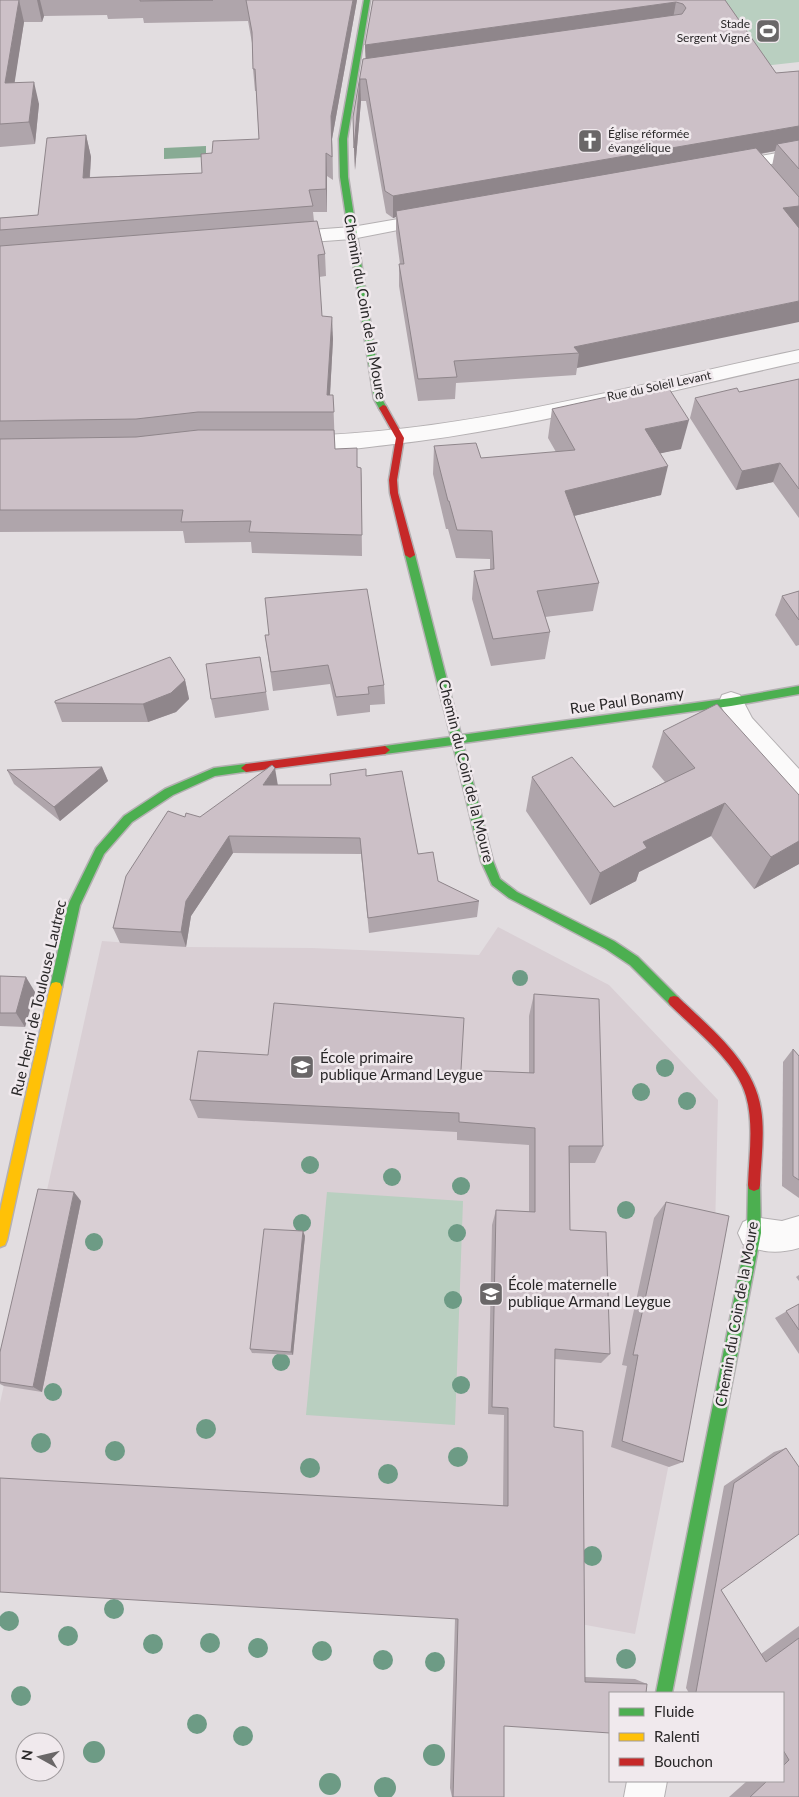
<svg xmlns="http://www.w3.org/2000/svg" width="799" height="1797" font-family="Lato,sans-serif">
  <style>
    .built { fill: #d9cfd4 }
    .green { fill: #b9cfc0 }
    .water { fill: #88ab94 }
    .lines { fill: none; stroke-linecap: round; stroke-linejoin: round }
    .street-casing { stroke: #b4b0b2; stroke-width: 2 }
    .fast-casing { stroke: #b4b0b2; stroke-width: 3 }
    .slow-casing { stroke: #b4b0b2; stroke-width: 3 }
    .jam-casing { stroke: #b4b0b2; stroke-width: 3 }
    .street { fill: #fbfafa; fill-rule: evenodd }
    .fast { fill: #4caf50; fill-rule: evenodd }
    .slow { fill: #ffc107; fill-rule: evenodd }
    .jam { fill: #c62828; fill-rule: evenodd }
    .tree { fill: #6d9b85 }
    .wall { fill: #afa5ab; fill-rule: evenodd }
    .shaded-wall { fill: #8f868b }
    .building { fill: #ccc0c7; stroke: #8f868b }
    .labels { text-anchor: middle; stroke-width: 5; stroke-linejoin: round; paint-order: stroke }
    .far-poi-label { font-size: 12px; fill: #292728; stroke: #f0e9ed; text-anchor: end }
    .far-street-label { font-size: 12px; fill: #292728; stroke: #f0e9ed }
    .street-label { font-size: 15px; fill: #292728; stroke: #f0e9ed }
    .poi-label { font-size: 15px; fill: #292728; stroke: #f0e9ed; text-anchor: start }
  </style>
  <rect width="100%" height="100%" fill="#e2dde0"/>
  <path class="built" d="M498 927 609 985 718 1100 715 1232 635 1634 575 1623 0 1590V1403L102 941 186 947 312 948 479 955Z"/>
  <g class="green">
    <path d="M714 0H799V62L763 66Z"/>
    <path d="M327 1192 463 1201 455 1425 306 1415Z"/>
  </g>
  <path class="water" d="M206 146V157L164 159V148Z"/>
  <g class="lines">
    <defs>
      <g id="street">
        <path d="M799 149V159L729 172 723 171 720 167 723 163 729 162Z"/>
        <path d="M433 213 439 214 442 218 439 222 352 239 283 244 276 242 274 238 276 234 283 232 352 227Z"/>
        <path d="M799 350V362C663 392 524 430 386 445 361 448 315 455 291 448L288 443 291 438 299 436C468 432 634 385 799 350Z"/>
        <path d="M731 692 740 695 752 718 799 769V797L790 794 734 732 719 702 722 695Z"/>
        <path d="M799 1216V1248C778 1254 763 1253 743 1244L738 1233 743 1222 754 1217 782 1221Z"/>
        <path d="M627 1781H667L664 1797H624Z"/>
      </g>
      <g id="fast">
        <path d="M364 0H370L347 139 348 177 382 399 387 408 383 411 380 410 374 399 340 177 339 139Z"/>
        <path d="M410 552 415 555 461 735 731 698 799 686V694L731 706 463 743 493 861 500 879 517 892 614 941 638 957 678 997 680 1001 678 1005 674 1006 670 1005 630 965 606 949 509 898 492 885 481 861 453 745 385 754 381 753 380 750 385 746 451 737 405 555Z"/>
        <path d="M246 764 251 768 250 771 215 776 173 795 132 822 104 854 80 905 62 987 60 991 56 992 52 991 50 987 68 905 96 848 124 816 165 789 214 768Z"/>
        <path d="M754 1179 759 1181 760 1185 761 1233 672 1693H656L747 1233 748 1185 749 1181Z"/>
      </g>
      <path id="slow" d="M56 982 60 983 62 987 7 1240 5 1245 0 1247V1211L50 987 52 983Z"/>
      <g id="jam">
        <path d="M383 405 386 406 404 438 397 480 398 493 415 555 410 558 405 555 390 493 389 480 396 438 379 408Z"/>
        <path d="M385 746 390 750 385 754 246 772 241 768 246 764Z"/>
        <path d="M674 996 678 997C710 1028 754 1062 761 1109 765 1133 761 1160 760 1185L759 1189 754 1191 749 1189 748 1185C749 1156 754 1124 746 1096 737 1062 694 1029 670 1005L668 1001 670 997Z"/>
      </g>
    </defs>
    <use href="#street" class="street-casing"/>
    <use href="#fast" class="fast-casing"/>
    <use href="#slow" class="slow-casing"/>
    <use href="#jam" class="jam-casing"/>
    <use href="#street" class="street"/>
    <use href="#fast" class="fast"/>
    <use href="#slow" class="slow"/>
    <use href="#jam" class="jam"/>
  </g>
  <g class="tree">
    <circle cx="520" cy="978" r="8"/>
    <circle cx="665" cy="1068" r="9"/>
    <circle cx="641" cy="1092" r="9"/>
    <circle cx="687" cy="1101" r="9"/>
    <circle cx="310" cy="1165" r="9"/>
    <circle cx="392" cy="1177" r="9"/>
    <circle cx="461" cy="1186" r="9"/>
    <circle cx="626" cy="1210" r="9"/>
    <circle cx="302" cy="1223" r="9"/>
    <circle cx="457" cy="1233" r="9"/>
    <circle cx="94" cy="1242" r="9"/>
    <circle cx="453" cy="1300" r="9"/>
    <circle cx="281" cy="1362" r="9"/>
    <circle cx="461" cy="1385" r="9"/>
    <circle cx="53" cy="1392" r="9"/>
    <circle cx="206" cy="1429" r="10"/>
    <circle cx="41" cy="1443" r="10"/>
    <circle cx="115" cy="1451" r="10"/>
    <circle cx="458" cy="1457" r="10"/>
    <circle cx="310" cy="1468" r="10"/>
    <circle cx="388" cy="1474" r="10"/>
    <circle cx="592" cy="1556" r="10"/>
    <circle cx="114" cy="1609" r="10"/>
    <circle cx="9" cy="1621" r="10"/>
    <circle cx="68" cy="1636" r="10"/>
    <circle cx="210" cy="1643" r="10"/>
    <circle cx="153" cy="1644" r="10"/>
    <circle cx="258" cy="1648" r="10"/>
    <circle cx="322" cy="1651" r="10"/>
    <circle cx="626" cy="1659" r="10"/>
    <circle cx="383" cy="1660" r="10"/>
    <circle cx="435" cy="1662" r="10"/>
    <circle cx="21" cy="1696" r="10"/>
    <circle cx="197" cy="1724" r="10"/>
    <circle cx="243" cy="1736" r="10"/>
    <circle cx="94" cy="1752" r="11"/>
    <circle cx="434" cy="1755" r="11"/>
    <circle cx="330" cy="1784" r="11"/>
    <circle cx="385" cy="1788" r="11"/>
  </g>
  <g class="wall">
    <path d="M0 0H357L332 139 333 180 327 176V212H313L314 221 325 254 326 276 319 277 322 316 333 339 330 395H333L335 449 358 467 361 468 362 556 252 553 251 542 185 543 183 531 0 532V218L38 215 86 135 91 157 90 177 202 173 212 153 259 139 256 91H255L253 69 252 43 248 21 144 23 143 18 108 19 107 15 44 16 42 22H24L14 83 39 104 35 144 0 147Z"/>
    <path d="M373 0H725L776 73 799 71V228L577 368 576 375 456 383 455 399 418 401 399 286V264H400L396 233V217L393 218 386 213 366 101H361L355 170 353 117 363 59H366L365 45ZM775 151 772 166 761 154Z"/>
    <path d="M799 379V518L773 482 736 490 690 418 695 398 739 392Z"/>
    <path d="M623 398 681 449 660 453 661 495 574 516 599 583 593 611 545 617 550 632 545 659 491 666 472 599 474 571 490 570V559L456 558 448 529H446L433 474 434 446 481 458 556 452 548 438 552 409Z"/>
    <path d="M799 591V645L796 646 775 615 782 596Z"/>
    <path d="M265 635 384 685 385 704 370 705V712L337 716 330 684 273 691Z"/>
    <path d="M185 680 189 699 176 712 148 722H62L55 703Z"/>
    <path d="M266 692 269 710 215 718 211 699Z"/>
    <path d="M663 731 799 795V864L754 889 711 836 639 872 636 881 590 905 526 811 532 777 614 807 665 782 652 767Z"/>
    <path d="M102 767 108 781 60 821 14 784 7 770Z"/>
    <path d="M366 776 418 854 438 881 479 901 477 917 369 933 361 854 233 853 191 916 186 947 120 943 113 928 185 817H200L278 785H331Z"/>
    <path d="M0 976 35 992 25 1027 0 1026Z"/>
    <path d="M534 994 603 1146 595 1163H570V1230L610 1354 601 1363 555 1359 554 1427 585 1677 635 1679 647 1684 504 1726V1797H452L450 1788 455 1619 503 1505 504 1415 488 1414 492 1225 496 1210 529 1212V1145L457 1140V1132L198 1118 190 1100 461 1070 529 1073V1016Z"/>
    <path d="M793 1049 799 1056V1198L782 1186 783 1062Z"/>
    <path d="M81 1201 42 1392 4 1386 0 1384V1352Z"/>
    <path d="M666 1202 683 1462 669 1467 611 1447 627 1366 622 1365 654 1218Z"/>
    <path d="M305 1236 293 1355 252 1353 250 1349Z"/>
    <path d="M799 1275V1281L796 1277Z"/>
    <path d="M799 1304V1354L775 1318Z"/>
    <path d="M786 1448 721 1590 761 1654 799 1626V1797H729L747 1781H783V1693H689L686 1688 724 1486 774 1452Z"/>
  </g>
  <g class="shaded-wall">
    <path d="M19 0 24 22 11 106 5 83Z"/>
    <path d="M37 0H40L44 16 42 22Z"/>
    <path d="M353 0H357L332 139 333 180 331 116Z"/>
    <path d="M676 2 672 24 366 67 365 45Z"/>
    <path d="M360 79 361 101 355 170 354 148Z"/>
    <path d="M34 82 39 104 35 144 29 122Z"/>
    <path d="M799 126V146L777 144 775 151 397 217 396 211V217L393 218V196Z"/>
    <path d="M86 135 91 157 88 200 83 178Z"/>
    <path d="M326 153 327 176V212L326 189Z"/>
    <path d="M799 206V228L776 230 783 208Z"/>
    <path d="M799 301V322L577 368 579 353 574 347Z"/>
    <path d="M332 317 333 339 329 412 327 395Z"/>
    <path d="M689 420 681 449 639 458 645 429Z"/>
    <path d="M780 463 773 482 736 490 742 471Z"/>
    <path d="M668 466 661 495 561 519 565 491Z"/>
    <path d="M361 468 362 489V556V535Z"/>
    <path d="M185 680 189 699 176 712 148 722 143 704Z"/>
    <path d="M102 767 108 781 60 821 54 807Z"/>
    <path d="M275 768 278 786 263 785Z"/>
    <path d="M725 803 711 836 639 872 636 881 590 905 600 873 643 842Z"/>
    <path d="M229 836 233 853 191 916 186 947 181 932 186 901Z"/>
    <path d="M799 841V864L754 889 771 857Z"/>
    <path d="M26 977 35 992 25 1027 16 1013Z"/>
    <path d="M74 1192 81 1201 42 1392 33 1387Z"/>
    <path d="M303 1231 305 1236 293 1355 291 1352Z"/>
  </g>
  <g class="building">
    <path d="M0 0H19L5 83 34 82 29 122 0 124Z"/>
    <path d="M140 0H213L140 1Z"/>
    <path d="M246 0H353L331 116 332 157 326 153V189L309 190 313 206 0 230V218L38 215 47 138 86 135 83 178 202 173 201 154 212 153 213 141 259 139 255 69H253L252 32Z"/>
    <path d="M373 0H725L776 73 799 71V126L393 196 385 191 366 79H360L354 148 353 117 363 59 682 14 686 8 683 4 676 2 365 45Z"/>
    <path d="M799 140V169L777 144Z"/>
    <path d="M756 148 799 197V206L783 208 799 228V301L574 347 579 353 454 361 457 377 418 379 399 264H404L396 211Z"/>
    <path d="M317 221 325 254 318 255 322 316 332 317 327 395H333L334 412H198L136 419 0 421V246Z"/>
    <path d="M799 379V489L780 463 742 471 695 398 737 388 739 392Z"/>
    <path d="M668 387 689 420 645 429 668 466 565 491 599 583 537 591 550 632 493 639 474 571 494 569 492 531 457 530 449 501H448L434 446 476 443 481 458 575 450 552 409 620 394 623 398Z"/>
    <path d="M198 430H334L335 449 357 448V467L361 468 362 535 249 532 251 521 181 522 183 510H0V439L136 437Z"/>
    <path d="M367 589 384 685 368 687 369 694 336 697 328 665 271 672 265 635H269L265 598Z"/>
    <path d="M799 591V620L782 596Z"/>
    <path d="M170 657 185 680 171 693 143 704 55 703V701Z"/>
    <path d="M260 657 266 692 211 699 206 664Z"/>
    <path d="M717 704 799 795V841L771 857 725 803 643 842 647 848 600 873 532 777 572 757 614 807 695 768 663 731Z"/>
    <path d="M272 765 275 768 263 785H331L330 774 366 769V776L402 771 418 854 433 852 438 881 479 901 368 918 360 838 229 836 186 901 181 932 113 928 126 876 168 811 185 817 186 813 200 817Z"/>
    <path d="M102 767 54 807 7 770Z"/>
    <path d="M0 976 26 977 16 1013H0Z"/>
    <path d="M534 994 599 999 603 1146H569L570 1230 606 1232 610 1354 555 1349 554 1427 583 1431 585 1682 647 1684 646 1693H610V1733L504 1726V1797H453L458 1619 0 1592V1478L508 1506V1408L492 1407 496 1210 535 1212V1128L459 1122V1113L190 1100 198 1051 268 1055 274 1003 464 1018 461 1070 534 1073Z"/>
    <path d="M793 1049 799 1056V1180L793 1176Z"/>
    <path d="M38 1189 74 1192 33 1387 0 1382V1352Z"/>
    <path d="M666 1202 729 1216 683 1462 622 1441 638 1355H633Z"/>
    <path d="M264 1229 303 1231 291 1352 250 1349Z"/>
    <path d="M799 1304V1330L786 1311Z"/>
    <path d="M786 1448 799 1467V1534L721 1590 766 1662 799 1638V1797H750L767 1781H783V1766L789 1760 783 1750V1693H697L696 1692 734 1483Z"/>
  </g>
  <defs>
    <symbol id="stadium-square" viewBox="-11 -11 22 22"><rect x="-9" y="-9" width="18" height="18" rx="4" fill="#6a6768" stroke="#f0e9ed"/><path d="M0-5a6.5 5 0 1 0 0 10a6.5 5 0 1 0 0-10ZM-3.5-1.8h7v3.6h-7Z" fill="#fff"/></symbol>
    <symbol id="church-square" viewBox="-11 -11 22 22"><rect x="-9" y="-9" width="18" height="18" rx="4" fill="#6a6768" stroke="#f0e9ed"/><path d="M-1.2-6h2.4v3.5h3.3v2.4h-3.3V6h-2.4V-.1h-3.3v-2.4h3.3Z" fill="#fff"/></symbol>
    <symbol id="school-square" viewBox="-11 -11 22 22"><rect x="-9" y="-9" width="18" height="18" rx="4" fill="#6a6768" stroke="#f0e9ed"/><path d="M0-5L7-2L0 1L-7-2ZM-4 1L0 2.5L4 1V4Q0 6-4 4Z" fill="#fff"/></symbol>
  </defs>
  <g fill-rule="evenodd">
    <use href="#stadium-square" x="754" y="17" width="28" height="28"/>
    <use href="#church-square" x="576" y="127" width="28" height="28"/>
    <use href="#school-square" x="288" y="1053" width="28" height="28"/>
    <use href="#school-square" x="477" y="1280" width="28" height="28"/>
  </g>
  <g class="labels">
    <g class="far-poi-label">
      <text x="750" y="28">Stade<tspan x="750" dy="14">Sergent Vigné</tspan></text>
      <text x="608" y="138" text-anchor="start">Église réformée<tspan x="608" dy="14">évangélique</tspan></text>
    </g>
    <g class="far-street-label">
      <text transform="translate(659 386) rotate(-12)" y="4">Rue du Soleil Levant</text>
    </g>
    <g class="street-label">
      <text transform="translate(365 307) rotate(80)" y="5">Chemin du Coin de la Moure</text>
      <text transform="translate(627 701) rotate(-8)" y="5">Rue Paul Bonamy</text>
      <text transform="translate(466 771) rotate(76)" y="5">Chemin du Coin de la Moure</text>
      <text transform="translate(39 998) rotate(-77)" y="5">Rue Henri de Toulouse Lautrec</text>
      <text transform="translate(737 1314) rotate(-80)" y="5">Chemin du Coin de la Moure</text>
    </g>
    <g class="poi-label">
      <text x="320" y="1063">École primaire<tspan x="320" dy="17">publique Armand Leygue</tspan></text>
      <text x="508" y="1290">École maternelle<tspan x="508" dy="17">publique Armand Leygue</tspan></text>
    </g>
  </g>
  <rect x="609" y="1692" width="175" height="90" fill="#f0e9ed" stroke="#a09b9e"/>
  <rect x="619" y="1708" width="25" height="8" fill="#4caf50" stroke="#a09b9e"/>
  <text x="654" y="1717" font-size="15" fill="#292728">Fluide</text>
  <rect x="619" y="1733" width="25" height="8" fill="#ffc107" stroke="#a09b9e"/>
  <text x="654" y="1742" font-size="15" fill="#292728">Ralenti</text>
  <rect x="619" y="1758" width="25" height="8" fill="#c62828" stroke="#a09b9e"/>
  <text x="654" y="1767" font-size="15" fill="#292728">Bouchon</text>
  <g transform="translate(40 1757) rotate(278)"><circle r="24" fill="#f0e9ed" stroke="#a09b9e"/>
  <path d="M0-4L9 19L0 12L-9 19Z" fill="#6a6768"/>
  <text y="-8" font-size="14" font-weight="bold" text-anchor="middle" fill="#292728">N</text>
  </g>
</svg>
